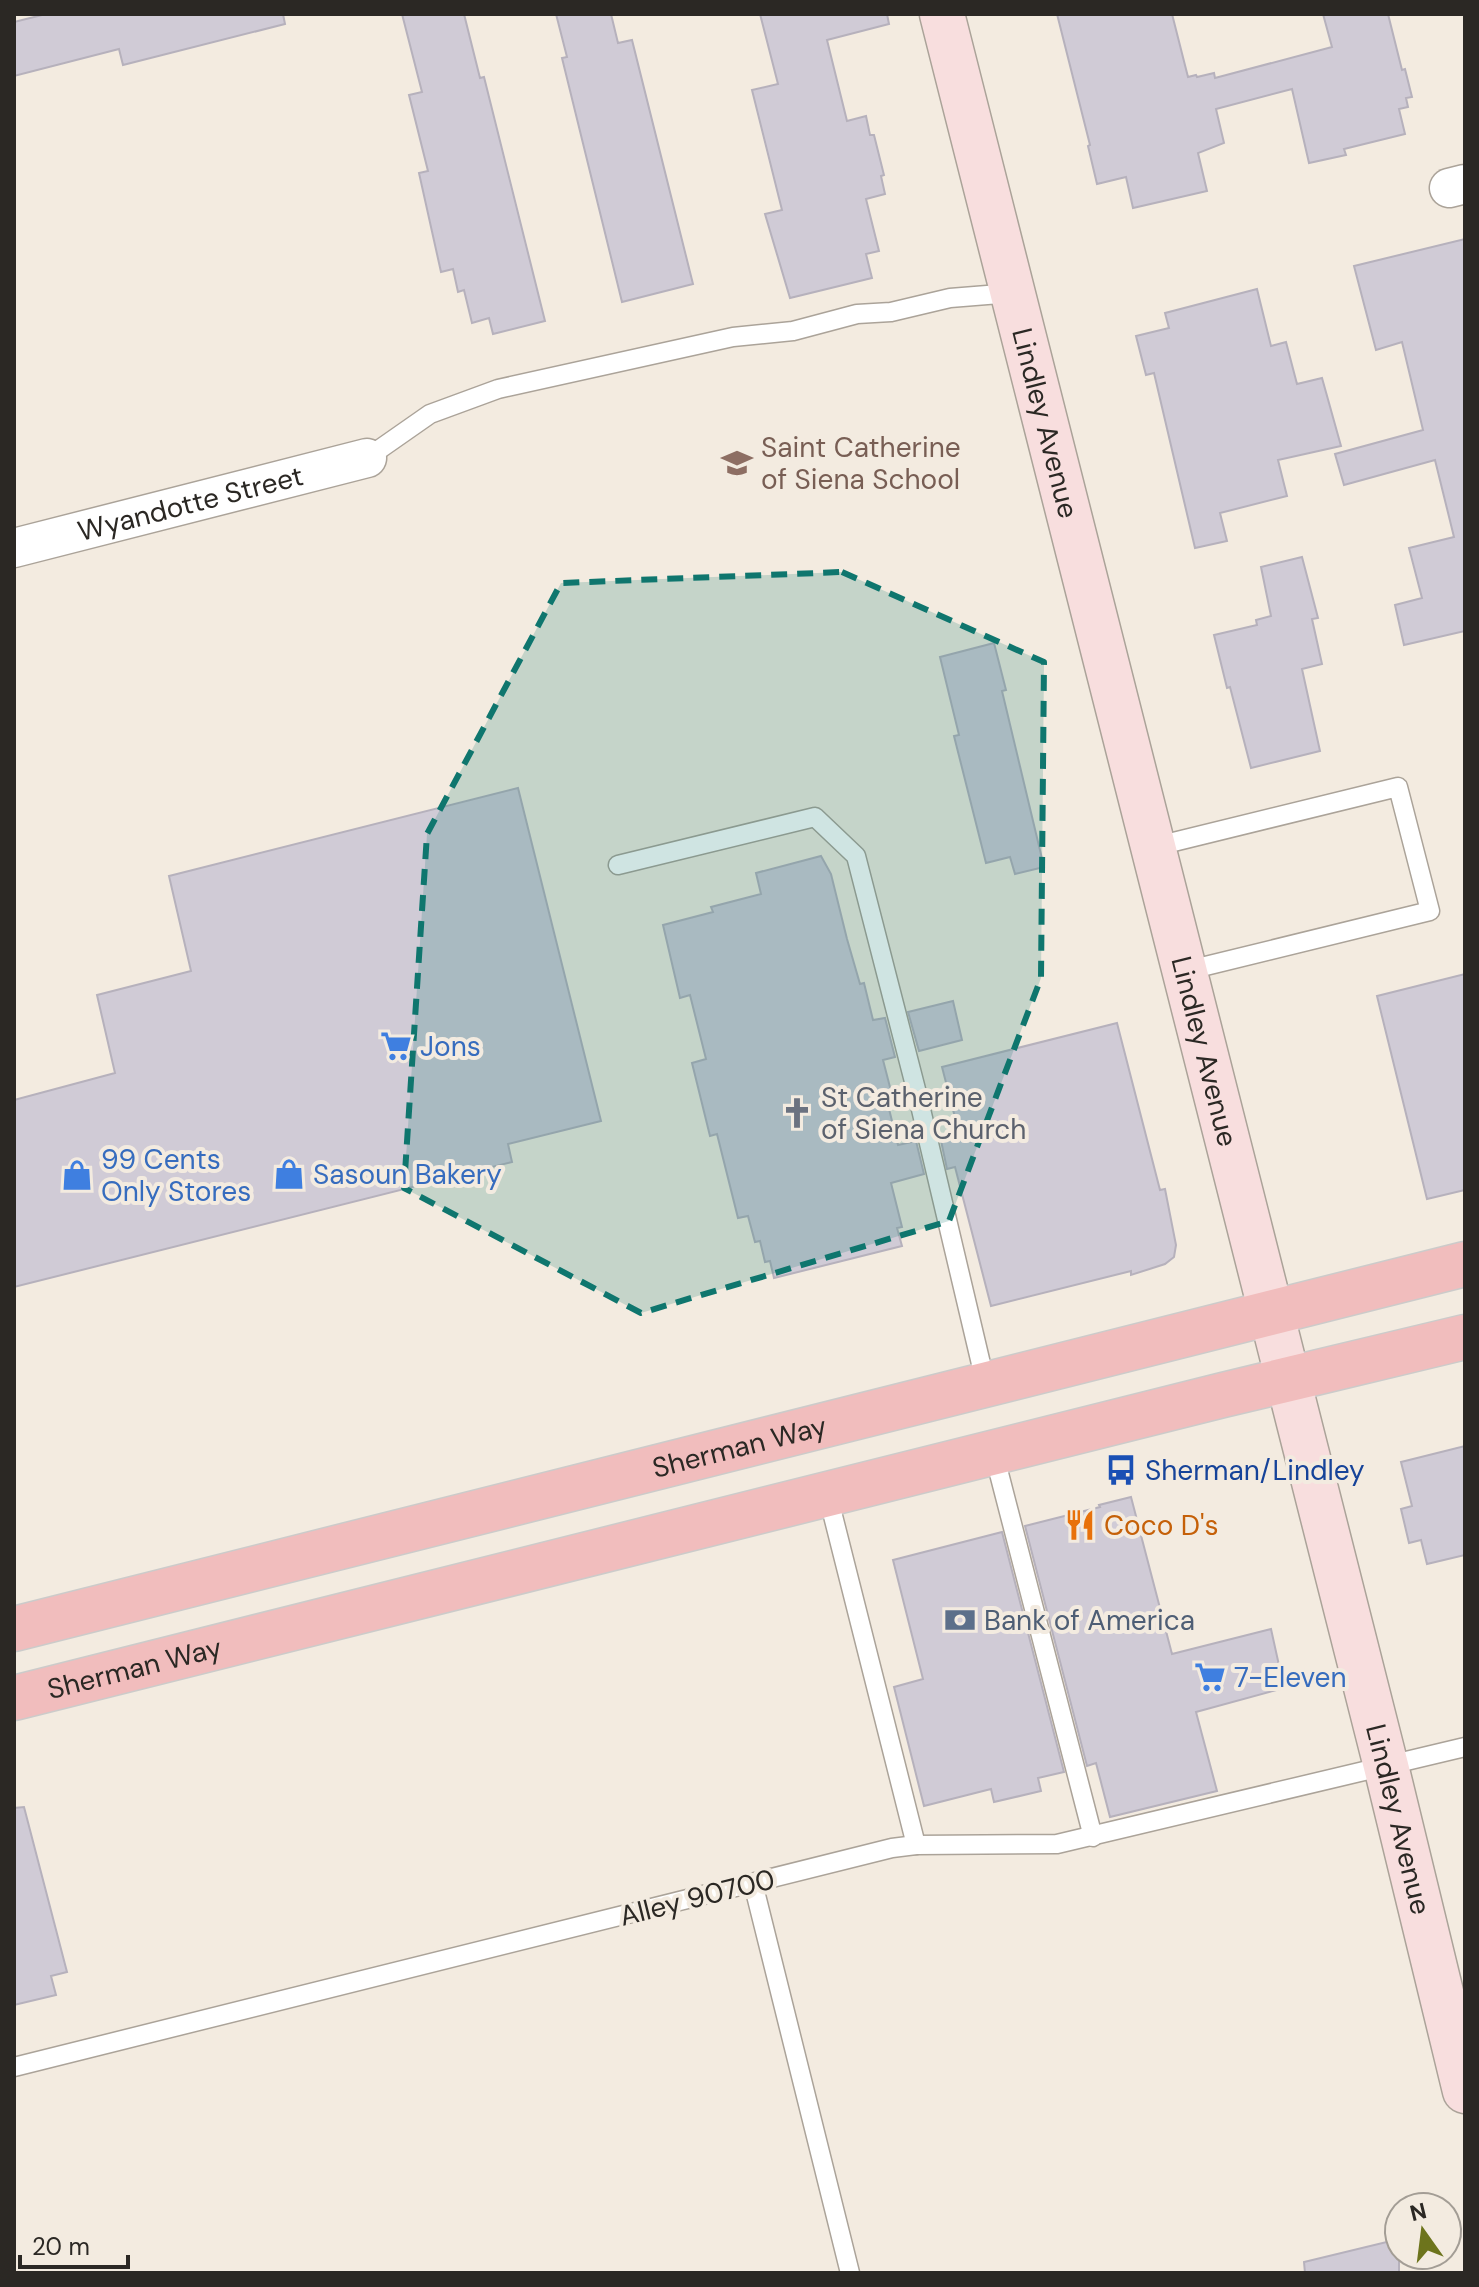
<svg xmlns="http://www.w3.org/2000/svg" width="1479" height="2287" font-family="'DM Sans',sans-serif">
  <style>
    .building { fill: #d0cbd6; stroke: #b6b1bc; stroke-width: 2 }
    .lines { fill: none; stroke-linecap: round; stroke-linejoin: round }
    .service-casing { stroke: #aba399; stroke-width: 21 }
    .minor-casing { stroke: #aba399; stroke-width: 41 }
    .secondary-casing { stroke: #aba399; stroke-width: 47 }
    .primary-casing { stroke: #cccbca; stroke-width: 47 }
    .service { stroke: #fff; stroke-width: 18 }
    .minor { stroke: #fff; stroke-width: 38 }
    .secondary { stroke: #f8dede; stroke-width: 44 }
    .primary { stroke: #f1bdbd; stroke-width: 44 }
    .marked { fill: #0f766e; fill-opacity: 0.2; stroke: #0f766e; stroke-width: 6; stroke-dasharray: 16 10; stroke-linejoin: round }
    .labels { text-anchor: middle; stroke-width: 8; stroke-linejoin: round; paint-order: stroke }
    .street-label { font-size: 28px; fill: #2b2824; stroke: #f3ebe0 }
    .education-label { font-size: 28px; fill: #785e54; stroke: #f3ebe0; text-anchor: start }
    .shop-label { font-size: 28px; fill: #366cbe; stroke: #f3ebe0; text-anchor: start }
    .worship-label { font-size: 28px; fill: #5b616d; stroke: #f3ebe0; text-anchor: start }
    .transit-label { font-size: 28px; fill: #164399; stroke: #f3ebe0; text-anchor: start }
    .food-label { font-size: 28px; fill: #c56008; stroke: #f3ebe0; text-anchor: start }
    .service-label { font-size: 28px; fill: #4e5e75; stroke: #f3ebe0; text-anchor: start }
  </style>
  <rect width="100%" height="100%" fill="#f3ebe0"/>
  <g class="building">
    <path d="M46 14H283L285 24 123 65 119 49 14 76V22Z"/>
    <path d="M402 14H464L480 78 484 77 545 321 493 334 489 318 472 323 464 290 458 292 453 269 441 272 419 173 428 171 409 95 422 92Z"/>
    <path d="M556 14H611L618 43 632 40 693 284 622 302 562 58 567 57Z"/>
    <path d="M760 14H887L889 24 827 40 847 121 866 116 870 135H874L884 175 881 176 885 194 866 199 879 251 866 254 872 278 790 298 765 214 782 210 752 90 778 84Z"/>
    <path d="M1057 14H1172L1188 77 1196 75 1197 77 1214 73 1215 78 1332 47 1323 14H1388L1402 70 1405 69 1412 97 1406 98 1408 107 1399 109 1405 134 1344 149 1346 155 1309 163 1292 89 1216 109 1224 143 1198 153 1207 191 1133 208 1126 177 1097 184 1088 146 1090 145Z"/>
    <path d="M1465 239V631L1404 645 1395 605 1422 598 1409 548 1454 537 1435 460 1344 485 1335 454 1423 430 1402 342 1376 350 1354 266Z"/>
    <path d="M1257 289 1271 346 1286 342 1297 384 1322 378 1341 446 1278 460 1287 496 1220 513 1227 541 1195 548 1154 373 1146 375 1136 336 1169 328 1165 313Z"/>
    <path d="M1302 557 1318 618 1312 619 1322 664 1302 669 1320 751 1251 768 1230 687 1227 688 1214 635 1257 625 1256 620 1271 616 1261 567Z"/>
    <path d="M994 643 1006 690 1002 691 1044 867 1015 874 1010 857 986 863 954 736 959 735 940 657Z"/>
    <path d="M518 788 601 1121 508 1144 512 1162 14 1287V1100L115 1073 97 995 191 971 169 876Z"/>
    <path d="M821 856 831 874 847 939 860 984 864 983 873 1020 885 1018 895 1057 883 1060 891 1091 885 1093 898 1145 916 1141 924 1174 891 1183 902 1227 897 1228 902 1246 774 1278 770 1261 765 1262 760 1241 755 1242 748 1216 738 1218 717 1134 710 1136 692 1063 706 1059 690 995 680 998 663 925 713 912 711 907 761 894 756 873Z"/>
    <path d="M1465 974V1190L1427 1199 1377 996Z"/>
    <path d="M953 1001 962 1040 919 1051 908 1012Z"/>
    <path d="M1117 1023 1160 1190 1165 1189 1176 1245 1174 1257 1165 1264 1131 1275V1271L991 1306 955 1167 947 1169 940 1136 959 1133 942 1067Z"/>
    <path d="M1465 1446V1555L1427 1564 1421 1540 1409 1543 1401 1509 1412 1506 1401 1462Z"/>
    <path d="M1131 1497 1172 1654 1271 1629 1284 1688 1196 1712 1217 1791 1110 1817 1096 1763 1087 1766 1025 1526 1100 1507 1099 1505Z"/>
    <path d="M1002 1532 1064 1772 1038 1778 1041 1791 994 1802 991 1789 924 1806 894 1687 923 1679 893 1560Z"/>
    <path d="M24 1807 67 1972 51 1976 56 1995 14 2005V1808Z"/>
    <path d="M1399 2239V2273H1305L1304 2262Z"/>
  </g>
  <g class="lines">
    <defs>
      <g id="service">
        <path d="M367 458 430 414 498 389 733 337 793 331 857 314 891 312 950 298 1012 293"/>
        <path d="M1153 847 1398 787 1430 911 1185 971"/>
        <path d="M618 865 815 817 856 856 919 1101 986 1385"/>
        <path d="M994 1454 1093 1837"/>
        <path d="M828 1496 916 1845"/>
        <path d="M753 1883 850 2273"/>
        <path d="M14 2067 892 1848 916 1845 1057 1844 1465 1747"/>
      </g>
      <g id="minor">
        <path d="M1449 188 1465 184"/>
        <path id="s1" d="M14 548 367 458"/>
      </g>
      <g id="secondary">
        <path id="s2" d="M942 14 1386 1766 1465 2091"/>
      </g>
      <g id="primary">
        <path id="s3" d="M14 1629 1465 1264"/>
        <path id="s4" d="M14 1698 1223 1395 1465 1337"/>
      </g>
    </defs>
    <use href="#service" class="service-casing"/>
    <use href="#minor" class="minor-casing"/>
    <use href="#secondary" class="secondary-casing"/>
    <use href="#primary" class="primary-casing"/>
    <use href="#service" class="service"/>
    <use href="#minor" class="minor"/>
    <use href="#secondary" class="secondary"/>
    <use href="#primary" class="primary"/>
  </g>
  <path class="marked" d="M842 572 1044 662 1041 978 949 1221 641 1313 404 1188 427 834 561 583Z"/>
  <defs>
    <symbol id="school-bare" viewBox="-9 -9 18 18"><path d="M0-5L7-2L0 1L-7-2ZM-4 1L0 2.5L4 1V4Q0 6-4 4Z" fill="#8d6e63" stroke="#f3ebe0" stroke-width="2.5" paint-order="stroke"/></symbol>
    <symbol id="supermarket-bare" viewBox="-9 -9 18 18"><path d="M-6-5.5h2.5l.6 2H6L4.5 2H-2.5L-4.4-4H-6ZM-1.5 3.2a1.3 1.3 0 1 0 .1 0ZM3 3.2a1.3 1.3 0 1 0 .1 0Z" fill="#3f7fe0" stroke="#f3ebe0" stroke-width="2.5" paint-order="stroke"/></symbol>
    <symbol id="church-bare" viewBox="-9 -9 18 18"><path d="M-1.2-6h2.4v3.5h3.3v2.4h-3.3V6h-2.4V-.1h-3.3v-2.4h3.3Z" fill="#6b7280" stroke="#f3ebe0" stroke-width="2.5" paint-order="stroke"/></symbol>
    <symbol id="shop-bare" viewBox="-9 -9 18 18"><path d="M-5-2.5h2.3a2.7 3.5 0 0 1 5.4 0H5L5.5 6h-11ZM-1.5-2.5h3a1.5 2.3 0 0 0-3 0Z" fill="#3f7fe0" stroke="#f3ebe0" stroke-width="2.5" paint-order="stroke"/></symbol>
    <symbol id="bus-bare" viewBox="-9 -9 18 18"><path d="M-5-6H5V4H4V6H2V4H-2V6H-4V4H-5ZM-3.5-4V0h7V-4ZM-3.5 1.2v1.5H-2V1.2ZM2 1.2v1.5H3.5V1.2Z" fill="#1a4fb4" stroke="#f3ebe0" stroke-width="2.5" paint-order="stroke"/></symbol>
    <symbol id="restaurant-bare" viewBox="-9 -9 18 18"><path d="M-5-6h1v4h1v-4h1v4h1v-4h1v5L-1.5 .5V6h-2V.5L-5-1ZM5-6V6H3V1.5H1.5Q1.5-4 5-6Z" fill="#e8710a" stroke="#f3ebe0" stroke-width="2.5" paint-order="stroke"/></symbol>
    <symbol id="bank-bare" viewBox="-9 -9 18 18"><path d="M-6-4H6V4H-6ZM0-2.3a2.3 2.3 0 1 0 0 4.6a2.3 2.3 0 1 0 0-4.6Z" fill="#5c6f8a" stroke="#f3ebe0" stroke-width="2.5" paint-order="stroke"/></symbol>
  </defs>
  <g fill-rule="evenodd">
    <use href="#school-bare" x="715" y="441" width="44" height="44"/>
    <use href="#supermarket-bare" x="374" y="1024" width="44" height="44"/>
    <use href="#church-bare" x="775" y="1091" width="44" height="44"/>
    <use href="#shop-bare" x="267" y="1152" width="44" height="44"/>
    <use href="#shop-bare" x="55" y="1153" width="44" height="44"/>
    <use href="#bus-bare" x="1099" y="1448" width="44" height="44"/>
    <use href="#restaurant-bare" x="1058" y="1503" width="44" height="44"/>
    <use href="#bank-bare" x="938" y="1598" width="44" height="44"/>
    <use href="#supermarket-bare" x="1188" y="1655" width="44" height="44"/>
  </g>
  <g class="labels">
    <g class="street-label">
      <text dy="10" stroke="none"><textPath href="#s2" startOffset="422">Lindley Avenue</textPath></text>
      <text dy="10" stroke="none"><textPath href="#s1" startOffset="182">Wyandotte Street</textPath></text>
      <text dy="10" stroke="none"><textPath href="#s2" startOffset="1070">Lindley Avenue</textPath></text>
      <text dy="10" stroke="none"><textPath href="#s3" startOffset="748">Sherman Way</textPath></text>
      <text dy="10" stroke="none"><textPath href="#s4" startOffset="124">Sherman Way</textPath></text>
      <text dy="10" stroke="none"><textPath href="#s2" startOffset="1862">Lindley Avenue</textPath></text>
      <text transform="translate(697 1897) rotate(-14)" y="10">Alley 90700</text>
    </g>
    <g class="education-label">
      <text x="761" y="457">Saint Catherine<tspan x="761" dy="32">of Siena School</tspan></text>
    </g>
    <g class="shop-label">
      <text x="420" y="1056">Jons</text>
      <text x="101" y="1169">99 Cents<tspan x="101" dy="32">Only Stores</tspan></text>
      <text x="313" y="1184">Sasoun Bakery</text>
      <text x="1234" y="1687">7-Eleven</text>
    </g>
    <g class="worship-label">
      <text x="821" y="1107">St Catherine<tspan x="821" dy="32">of Siena Church</tspan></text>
    </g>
    <g class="transit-label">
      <text x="1145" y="1480">Sherman/Lindley</text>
    </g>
    <g class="food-label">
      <text x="1104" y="1535">Coco D's</text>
    </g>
    <g class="service-label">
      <text x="984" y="1630">Bank of America</text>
    </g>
  </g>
  <rect width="1479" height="2287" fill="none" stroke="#2b2824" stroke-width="32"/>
  <g transform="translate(1423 2231) rotate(346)"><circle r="38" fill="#f3ebe0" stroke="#a39d95" stroke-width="2"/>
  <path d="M0-6L14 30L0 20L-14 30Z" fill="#6d741c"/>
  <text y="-12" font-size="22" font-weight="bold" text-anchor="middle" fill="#2b2824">N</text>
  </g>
  <path d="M20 2255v12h108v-12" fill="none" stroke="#2b2824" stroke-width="4"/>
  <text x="32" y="2255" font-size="24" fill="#2b2824" stroke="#f3ebe0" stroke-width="6" paint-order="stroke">20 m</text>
</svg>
